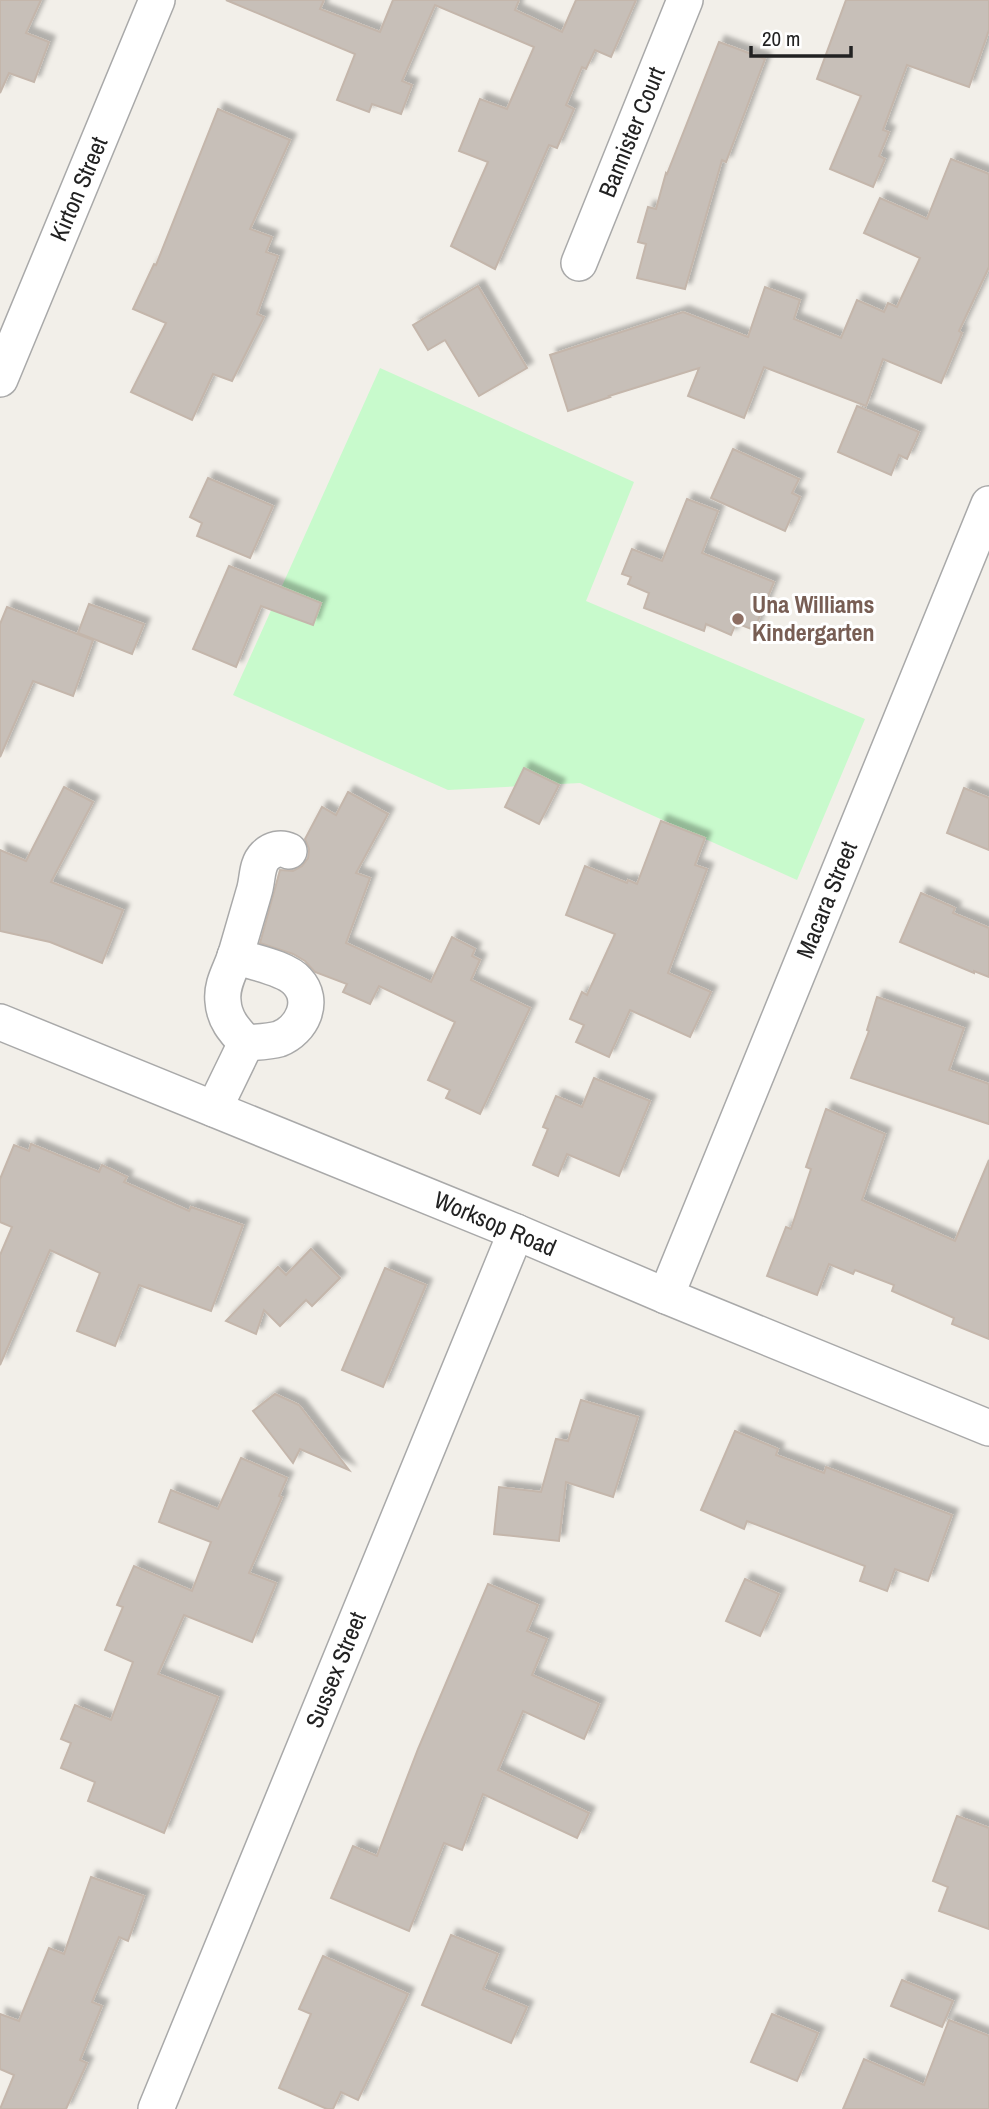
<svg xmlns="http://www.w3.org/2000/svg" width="989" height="2109" font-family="'Archivo Narrow',sans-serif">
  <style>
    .park { fill: #c8facc }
    .building { fill: #c7bfb8; stroke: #c4b6ab; stroke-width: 2; filter: url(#shadow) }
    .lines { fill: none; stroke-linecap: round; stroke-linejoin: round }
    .minor-casing { stroke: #a9a9a9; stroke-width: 38 }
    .minor { stroke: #fff; stroke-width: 35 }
    .education-dot { fill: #8d6e63; stroke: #fff; stroke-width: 2.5 }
    .labels { text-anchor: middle; stroke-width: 6; stroke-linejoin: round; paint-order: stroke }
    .street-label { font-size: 24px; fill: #222; stroke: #fff }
    .education-label { font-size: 24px; font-weight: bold; fill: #785e54; stroke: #fff; text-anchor: start }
  </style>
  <defs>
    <filter id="shadow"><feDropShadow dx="6" dy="-6" stdDeviation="2" flood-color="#0004"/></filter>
  </defs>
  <rect width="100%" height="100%" fill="#f2efe9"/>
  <path class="park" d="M380 368 634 482 586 601 865 719 797 880 580 783 448 790 233 695Z"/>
  <g class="building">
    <path d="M0 0H41L26 33 49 42 34 82 9 73 0 93Z"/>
    <path d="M226 0H324L320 9 380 32 393 0H519L515 10 562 32 576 0H636L611 57 595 50 586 69 582 67 566 105 574 109 557 148 549 145 495 269 451 246 488 162 459 151 480 99 507 109 534 47 435 5 402 81 412 85 401 114 372 104 369 112 337 100 355 54Z"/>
    <path d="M846 0H989V30L969 87 907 65 883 130 889 132 879 156 885 159 873 187 830 169 861 96 817 79Z"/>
    <path d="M719 42 765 59 726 162 722 160 685 289 637 278 646 244 638 242 648 207 656 209 666 173 667 174Z"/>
    <path d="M218 109 290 140 250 229 272 237 266 252 278 256 257 314 264 317 232 381 213 374 192 420 131 392 166 323 133 309 154 264 156 265Z"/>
    <path d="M951 159 989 174V267L959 331 962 333 941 383 883 359 866 406 764 367 744 418 688 396 699 368 609 396 610 397 568 411 550 355 683 312 748 337 765 287 800 300 794 319 841 338 857 300 884 312 888 303 897 307 920 258 864 233 880 198 927 219Z"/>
    <path d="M478 286 527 368 479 396 445 340 428 350 413 325Z"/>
    <path d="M857 406 919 432 907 459 899 455 891 475 838 452Z"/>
    <path d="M733 449 799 479 792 493 800 497 785 531 711 498Z"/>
    <path d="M208 478 273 506 250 558 197 536 202 523 190 517Z"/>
    <path d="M687 499 718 511 702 553 774 582 754 630 736 623 731 635 706 624 704 631 644 608 649 593 628 584 631 577 622 574 632 549 662 561Z"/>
    <path d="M229 566 321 603 313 625 261 606 236 667 193 649Z"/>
    <path d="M89 604 144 624 132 654 78 633Z"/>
    <path d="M7 607 93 640 73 696 33 681 0 757V624Z"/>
    <path d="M524 768 559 785 539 824 505 807Z"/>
    <path d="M64 787 93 802 51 882 123 910 102 963 50 942 0 931V850L26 861Z"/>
    <path d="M964 788 989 798V850L947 833Z"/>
    <path d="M348 792 388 814 356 873 370 878 346 943 431 982 452 937 475 949 472 956 480 960 471 980 530 1008 480 1114 446 1098 450 1090 428 1080 455 1022 379 986 370 1004 343 992 347 984 315 972 305 961 293 954 260 943 280 870 293 871 302 866 308 858 309 849 305 839 322 807 336 815Z"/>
    <path d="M661 821 705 838 695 865 707 869 668 973 711 992 690 1037 630 1010 609 1057 576 1042 584 1025 570 1019 582 992 587 995 615 934 566 915 585 866 627 883 628 880 637 884Z"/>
    <path d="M921 893 955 908 953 913 989 928V977L974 971V973L900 942Z"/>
    <path d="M877 997 964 1028 949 1070 989 1084V1124L851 1078 869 1031 867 1030Z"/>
    <path d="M594 1078 650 1101 619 1176 567 1154 558 1176 533 1165 548 1129 543 1127 556 1096 582 1107Z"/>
    <path d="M826 1109 885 1134 862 1200 955 1241 989 1160V1339L952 1324 954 1318 892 1291 894 1285 855 1270 853 1274 829 1264 817 1295 767 1276 786 1227 791 1229 811 1169 806 1167Z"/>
    <path d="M31 1144 99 1172 102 1165 127 1177 124 1182 189 1211 191 1207 243 1225 211 1311 139 1285 115 1346 77 1331 100 1273 50 1250 0 1365V1255L12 1227 0 1222V1179L14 1145 29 1151Z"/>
    <path d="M311 1249 340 1278 312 1306 306 1300 280 1326 264 1310 256 1334 226 1321 278 1267 286 1275Z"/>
    <path d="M385 1268 426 1285 383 1387 342 1370Z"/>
    <path d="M275 1394 299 1405 349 1470 300 1449 293 1463 253 1411Z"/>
    <path d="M581 1400 638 1417 613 1497 566 1482 559 1541 494 1534 499 1487 541 1492 556 1439 568 1441Z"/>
    <path d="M735 1431 778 1449 776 1455 824 1473 826 1467 952 1515 928 1581 895 1569 887 1591 860 1581 865 1566 747 1521 744 1529 701 1510Z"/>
    <path d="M241 1458 287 1478 279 1496 282 1497 249 1573 276 1583 252 1642 184 1615 158 1674 218 1697 164 1833 88 1801 95 1782 61 1768 71 1743 61 1739 75 1705 111 1720 133 1662 105 1650 123 1607 117 1605 134 1566 192 1591 211 1542 159 1522 171 1490 218 1509Z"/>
    <path d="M745 1579 779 1594 760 1636 726 1621Z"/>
    <path d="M488 1584 538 1605 527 1631 547 1639 532 1675 599 1704 584 1739 523 1711 498 1770 589 1813 577 1838 483 1794 462 1850 444 1843 409 1931 331 1898 353 1846 377 1856 418 1749Z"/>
    <path d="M957 1816 989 1828V1929L939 1911 948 1887 933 1881Z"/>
    <path d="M91 1877 144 1896 128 1941 119 1937 92 2002 102 2006 80 2060 87 2063 66 2109H0L14 2075 0 2069V2014L19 2021 49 1948 64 1954Z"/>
    <path d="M451 1935 498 1954 483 1989 527 2007 511 2043 422 2005Z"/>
    <path d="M323 1956 408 1994 358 2100 341 2092 333 2109H327L279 2088 311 2014 299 2009Z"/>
    <path d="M902 1980 953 2001 942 2027 891 2006Z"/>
    <path d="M772 2014 818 2033 797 2081 751 2062Z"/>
    <path d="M949 2020 989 2036V2109H843L864 2059 924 2085Z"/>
  </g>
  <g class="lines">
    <defs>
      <g id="minor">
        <path d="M579 263 685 0"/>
        <path d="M0 379 157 0"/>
        <path d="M235 956C252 962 286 968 297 981 316 1001 302 1030 279 1039 268 1042 256 1042 246 1043"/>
        <path d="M0 1022 516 1232 666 1296 989 1428"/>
        <path d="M246 1043C234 1030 224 1019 223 1001 221 984 231 970 236 954 242 934 248 913 254 892 258 880 256 865 265 856 272 849 281 847 289 851"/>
        <path d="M214 1109 246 1043"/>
        <path d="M666 1296 989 504"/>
        <path d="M156 2109 516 1232"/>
      </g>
    </defs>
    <use href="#minor" class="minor-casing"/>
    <use href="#minor" class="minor"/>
  </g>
  <circle class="education-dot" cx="738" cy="619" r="7"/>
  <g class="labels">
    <g class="street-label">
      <text transform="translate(632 132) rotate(-68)" y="8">Bannister Court</text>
      <text transform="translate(79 189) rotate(-67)" y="8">Kirton Street</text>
      <text transform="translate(827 900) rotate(-68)" y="8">Macara Street</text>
      <text transform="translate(495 1224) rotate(23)" y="8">Worksop Road</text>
      <text transform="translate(336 1670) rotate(-68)" y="8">Sussex Street</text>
    </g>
    <g class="education-label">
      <text x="752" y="613">Una Williams<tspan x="752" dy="28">Kindergarten</tspan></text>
    </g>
  </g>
  <path d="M751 46v10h100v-10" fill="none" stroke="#222222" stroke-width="3.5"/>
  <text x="762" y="46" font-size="21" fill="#222222" stroke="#ffffff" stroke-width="5" paint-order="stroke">20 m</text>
</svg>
